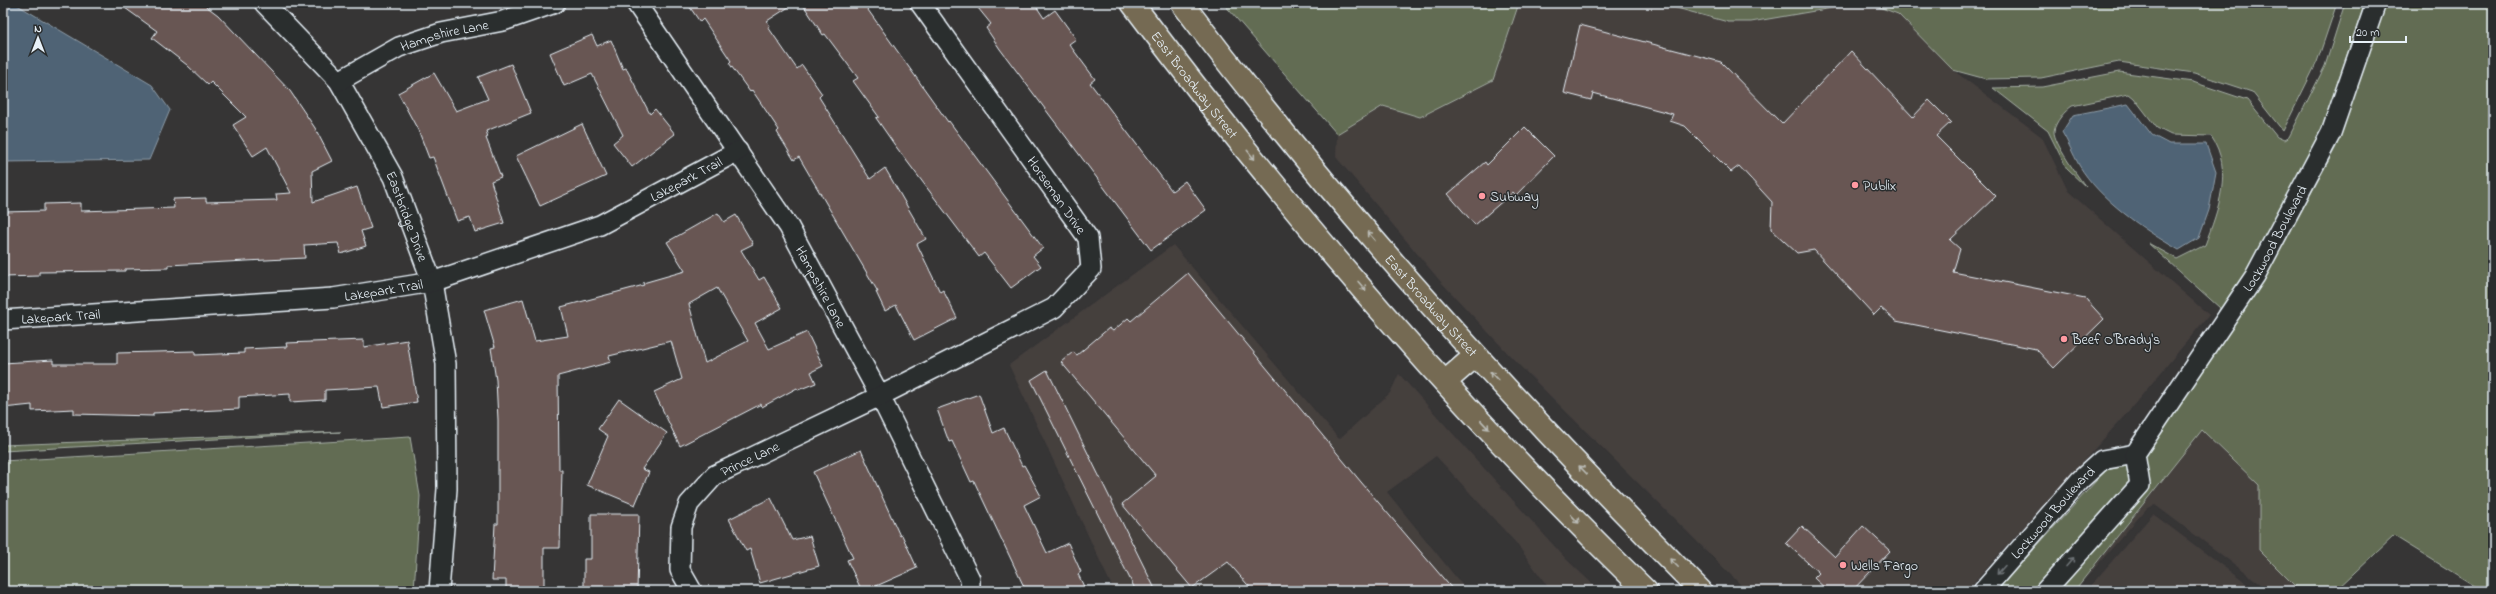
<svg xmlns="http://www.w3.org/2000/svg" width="2496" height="594" font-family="'Indie Flower',sans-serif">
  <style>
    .built { fill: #453f3e }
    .green { fill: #626c52; stroke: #a5aea5 }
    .water { fill: #506474; stroke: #8d9ca9 }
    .building { fill: #685652; stroke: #e8f1f8; fill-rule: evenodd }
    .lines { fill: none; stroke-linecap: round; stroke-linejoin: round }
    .minor-casing { stroke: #e8f1f8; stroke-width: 22 }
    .major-casing { stroke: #e8f1f8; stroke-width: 25 }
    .minor { stroke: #2a2d2e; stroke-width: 19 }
    .major { stroke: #756b52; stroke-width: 22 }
    .oneway { stroke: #babbb6 }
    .oneway2 { stroke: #6c7275 }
    .poi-dot { fill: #ff9aa2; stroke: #2a2d2e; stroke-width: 1.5 }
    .labels { text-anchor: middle; stroke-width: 3; stroke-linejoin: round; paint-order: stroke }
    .street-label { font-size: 14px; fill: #e8f1f8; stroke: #2a2d2e }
    .poi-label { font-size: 14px; fill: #e8f1f8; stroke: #2a2d2e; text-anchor: start }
  </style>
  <rect width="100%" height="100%" fill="#363535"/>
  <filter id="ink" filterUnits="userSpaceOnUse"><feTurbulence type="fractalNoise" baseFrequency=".025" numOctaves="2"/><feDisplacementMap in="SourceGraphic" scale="8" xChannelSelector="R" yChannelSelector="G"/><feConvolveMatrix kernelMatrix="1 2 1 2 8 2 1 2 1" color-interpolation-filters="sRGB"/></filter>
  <g filter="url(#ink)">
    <g class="built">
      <path d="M1519 3H1658L1728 22H1751L1861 3H1868L1898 14 1953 70 2042 137 2068 191 2209 315 2127 413 1966 591H1747L1517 363 1441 282 1336 157 1337 134 1383 106 1420 117 1493 80Z"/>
      <path d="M1173 245 1339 439 1390 393 1399 374 1566 559 1599 590 1551 591 1516 543 1436 456 1387 492 1467 591H1114L1009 365Z"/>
      <path d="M2202 430 2259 485V550L2300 591H2270L2155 505 2147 508 2079 586Z"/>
      <path d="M2153 514 2244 582 2256 591H2086Z"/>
    </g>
    <g class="green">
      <path d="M1223 3H1519L1493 80 1420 117 1383 106 1337 134Z"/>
      <path d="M1658 3H1861L1751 22H1728Z"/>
      <path d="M1868 3H2337L2317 62 2283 131 2252 92 2194 73 2119 62 2041 78 1986 79 1953 70 1898 14Z"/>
      <path d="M2345 3H2365L2322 128 2247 270 2217 315 2220 308 2148 243 2177 259 2205 245C2218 210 2234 170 2211 136L2171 135 2157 128 2134 98 2129 94 2072 106C2065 111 2055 122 2054 131 2053 142 2079 178 2086 187L2067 169 2048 131 1993 88 2042 87 2119 72 2193 82 2247 100 2277 137 2284 140 2289 137 2325 66Z"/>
      <path d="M2385 3H2493V591H2483L2394 536 2336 591H2300L2259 550V485L2202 430 2074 591H2058L2146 493 2149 484 2145 457 2263 282 2336 147Z"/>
      <path d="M341 432 3 451V445Z"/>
      <path d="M410 437 420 496 414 591H3V461Z"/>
      <path d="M2127 466 2129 481 2031 591H1996L2106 470Z"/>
    </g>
    <g class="water">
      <path d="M3 3H14L152 85 170 110 149 160 3 162Z"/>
      <path d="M2128 104 2152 135 2169 144H2206L2216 172 2209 210 2199 238 2179 250C2144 230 2099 199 2079 165 2073 154 2068 142 2062 132L2073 115Z"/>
    </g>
    <g class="building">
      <path d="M118 3H202L218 15 290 91 315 128 332 161 312 171 313 202 357 187 371 228 361 231 366 246 341 254 338 243 304 245 305 258 168 265V268L125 269V271L39 272V276L3 277V212L44 211V204L81 203V211L174 208 173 199 206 198V202L277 200 276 194 291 193 267 147 253 156 233 125 246 117 211 82 208 85 187 65 152 38 157 31Z"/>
      <path d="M687 3H795L767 21 770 26 768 27 797 69 802 65 822 94 819 97 870 179 885 168 926 239 917 244 940 292 943 290 957 318 914 340 896 305 885 311 876 292H878L799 157 794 160 777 132 779 130 752 90 750 92 729 63 731 61 703 19 700 22Z"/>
      <path d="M802 3H863L948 122 949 121 1043 248 1033 256 1041 266 1011 288 984 253 979 257 894 144 876 118 879 117 853 81 858 78 825 34 823 35Z"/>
      <path d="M974 3H1034L1044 18 1055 10 1076 39 1069 44 1095 79 1090 83 1172 191 1185 181 1206 210 1151 250 1000 49 986 28 991 24Z"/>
      <path d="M1580 25 1721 62 1782 124 1851 51 1913 117 1929 100 1951 122 1936 136 1996 196 1950 240 1960 249 1953 272 2085 298 2104 319 2054 368 2036 349 1896 321 1881 308 1874 315 1814 250 1797 253 1771 229 1772 202 1739 166 1731 172 1685 126 1670 121 1673 114 1593 93 1591 100 1564 93Z"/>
      <path d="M592 35 597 46 611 40 623 69 626 68 650 114 655 109 675 134 632 167 613 143 623 135 592 74 564 86 550 53Z"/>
      <path d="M511 64 531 113 486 131 488 137 486 138 501 177 491 181 504 223 475 232 470 217 457 221 433 157 429 158 419 132 398 93 434 73 456 111 488 99 478 77Z"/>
      <path d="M582 124 606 176 540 206 516 156Z"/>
      <path d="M1525 127 1554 156 1516 195 1513 192 1475 225 1448 194 1485 162 1487 165Z"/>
      <path d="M718 213 724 222 736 215 753 244 741 250 759 280 764 277 782 308 755 323 769 349 807 332 823 366 811 372 816 383 798 390 797 388 762 407 761 404 680 446 654 392 682 379 671 341 609 356 611 362 558 376 559 470H562L560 548H544V591H506V580H492L495 524H498V420L496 380 491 348 495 347 484 310 523 299 535 341 568 336 561 307 644 285 643 283 685 271 667 242ZM717 288 748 341 705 363 689 304Z"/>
      <path d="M1188 273 1361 482 1454 591H1253L1228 562 1192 588 1122 504 1156 476 1061 362 1073 352 1077 355 1109 328 1113 331 1128 318 1131 321Z"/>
      <path d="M364 340V347L407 340 417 402 383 407 379 387 325 390V400L290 402V394L239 397V409L153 413V416L74 414V409L32 411V405L3 408V363L53 360V364H117V353L195 351V355L244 353V349L287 347 286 343Z"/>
      <path d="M1047 370 1107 492 1156 591H1136L1031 380Z"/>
      <path d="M979 394 993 433 1004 428 1022 466 1024 465 1041 496 1024 505 1047 553 1068 543 1081 572 1078 574 1086 591H1026L974 481 971 482 952 441 949 442 937 409Z"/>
      <path d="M619 399 667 433 642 469 649 472 635 505 587 485 608 436 598 429Z"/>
      <path d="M861 450 900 536 902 535 917 568 865 591H862L847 560 853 558 813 472Z"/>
      <path d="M771 498 792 540 810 536 819 566 760 583 750 549 746 551 729 519Z"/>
      <path d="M591 514H639L637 591H584V559H591Z"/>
      <path d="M1802 526 1835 557 1863 526 1890 551 1852 591H1828L1814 578 1819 573 1786 543Z"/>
    </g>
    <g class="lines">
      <defs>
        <g id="minor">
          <path id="s1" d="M264 3 339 81 393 177 432 282 446 364 447 489 439 591"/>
          <path id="s2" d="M636 3 789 227 880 396 970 579V591"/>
          <path id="s3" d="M339 81 399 47 441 33 503 21 555 3"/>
          <path id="s4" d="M3 320 333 298 432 282 600 225 738 151"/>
          <path id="s5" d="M692 591 680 570 681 527 689 504 715 475 880 396 1054 308 1091 269 1088 238 920 3"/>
          <path id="s6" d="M1983 591 2080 480 2102 460 2135 454"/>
          <path id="s7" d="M2045 591 2140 485 2135 454 2255 276 2331 133 2376 3"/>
        </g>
        <g id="major">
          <path id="s8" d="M1132 3C1288 211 1460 410 1646 591"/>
          <path id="s9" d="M1182 3C1340 212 1516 405 1701 591"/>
          <path d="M1445 382 1475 356"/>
        </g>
      </defs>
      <use href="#minor" class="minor-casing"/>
      <use href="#major" class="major-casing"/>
      <use href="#minor" class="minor"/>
      <use href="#major" class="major"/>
    </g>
    <defs><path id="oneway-shaft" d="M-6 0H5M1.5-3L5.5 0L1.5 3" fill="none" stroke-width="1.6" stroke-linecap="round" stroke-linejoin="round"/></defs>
    <g class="oneway">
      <use href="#oneway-shaft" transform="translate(1251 155) rotate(51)"/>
      <use href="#oneway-shaft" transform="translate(1371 236) rotate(-130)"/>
      <use href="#oneway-shaft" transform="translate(1362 286) rotate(49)"/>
      <use href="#oneway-shaft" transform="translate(1494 376) rotate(-133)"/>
      <use href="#oneway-shaft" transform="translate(1485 425) rotate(47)"/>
      <use href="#oneway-shaft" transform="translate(1583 470) rotate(-134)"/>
      <use href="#oneway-shaft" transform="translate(1575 519) rotate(46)"/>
      <use href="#oneway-shaft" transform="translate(1674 563) rotate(-135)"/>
    </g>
    <g class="oneway2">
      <use href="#oneway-shaft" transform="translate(2070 562) rotate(-49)"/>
      <use href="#oneway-shaft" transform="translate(2001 570) rotate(132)"/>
    </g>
  </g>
  <g class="poi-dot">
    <circle cx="1855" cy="185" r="4"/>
    <circle cx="1482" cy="196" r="4"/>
    <circle cx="2064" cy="339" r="4"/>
    <circle cx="1843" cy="565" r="4"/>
  </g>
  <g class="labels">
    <g class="street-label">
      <text dy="5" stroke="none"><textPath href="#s3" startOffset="116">Hampshire Lane</textPath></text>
      <text dy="5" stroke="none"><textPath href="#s8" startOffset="103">East Broadway Street</textPath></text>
      <text dy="5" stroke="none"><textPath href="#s4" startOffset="706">Lakepark Trail</textPath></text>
      <text transform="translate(1057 195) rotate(55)" y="5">Horseman Drive</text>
      <text dy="5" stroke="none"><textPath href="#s1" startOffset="260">Eastbridge Drive</textPath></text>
      <text dy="5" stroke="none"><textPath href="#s7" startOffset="431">Lockwood Boulevard</textPath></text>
      <text dy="5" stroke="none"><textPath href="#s2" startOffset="339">Hampshire Lane</textPath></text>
      <text dy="5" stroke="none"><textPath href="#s4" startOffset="382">Lakepark Trail</textPath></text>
      <text dy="5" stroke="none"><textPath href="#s9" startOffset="392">East Broadway Street</textPath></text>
      <text dy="5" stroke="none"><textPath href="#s4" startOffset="58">Lakepark Trail</textPath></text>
      <text dy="5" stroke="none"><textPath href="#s5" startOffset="169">Prince Lane</textPath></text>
      <text dy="5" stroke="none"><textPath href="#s6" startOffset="105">Lockwood Boulevard</textPath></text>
    </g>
    <g class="poi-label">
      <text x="1863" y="190">Publix</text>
      <text x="1490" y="201">Subway</text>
      <text x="2072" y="344">Beef O'Brady's</text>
      <text x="1851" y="570">Wells Fargo</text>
    </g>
  </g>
  <rect width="2496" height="594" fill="none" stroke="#2a2d2e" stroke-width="16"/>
  <rect x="8" y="8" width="2480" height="578" fill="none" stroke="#e8f1f8" stroke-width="1.5" filter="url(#ink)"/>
  <g transform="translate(38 38)" stroke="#2a2d2e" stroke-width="3" paint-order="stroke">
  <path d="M0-3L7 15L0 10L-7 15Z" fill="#e8f1f8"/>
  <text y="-6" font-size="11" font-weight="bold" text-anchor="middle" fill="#e8f1f8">N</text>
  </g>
  <path d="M2350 36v6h56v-6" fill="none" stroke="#e8f1f8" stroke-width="2"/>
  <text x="2356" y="36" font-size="12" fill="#e8f1f8" stroke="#2a2d2e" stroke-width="3" paint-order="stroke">20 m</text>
</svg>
